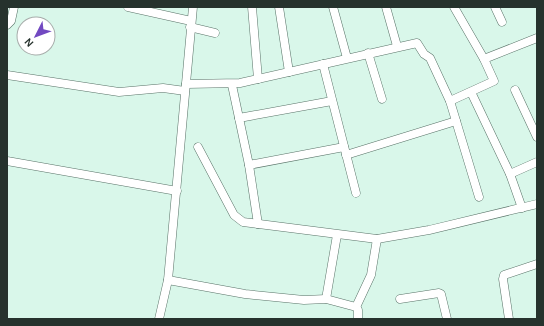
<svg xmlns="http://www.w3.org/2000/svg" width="544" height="326" font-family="Karla,sans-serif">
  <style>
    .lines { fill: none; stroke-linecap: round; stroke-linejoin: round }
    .street-casing { stroke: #597368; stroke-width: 9 }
    .street { stroke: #fff; stroke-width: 8 }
  </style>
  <rect width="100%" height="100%" fill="#d9f7ea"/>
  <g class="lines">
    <defs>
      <g id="street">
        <path d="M128 7 191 21"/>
        <path d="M252 7 258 79"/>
        <path d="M279 7 289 72"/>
        <path d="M333 7 347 58"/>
        <path d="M386 7 397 46"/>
        <path d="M495 7 502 22"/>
        <path d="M7 25 11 21 14 7"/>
        <path d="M190 27 215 33"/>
        <path d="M368 53 382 99"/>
        <path d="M484 59 537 38"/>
        <path d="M323 64 356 193"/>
        <path d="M7 75 119 92 163 88 185 91"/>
        <path d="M186 84 240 83 417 43 424 54 430 58 450 101 479 197"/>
        <path d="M232 85 249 165 258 224"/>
        <path d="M515 90 537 137"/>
        <path d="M471 92 510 174 522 208"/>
        <path d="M450 101 494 81 484 59 454 7"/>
        <path d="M239 118 332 101"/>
        <path d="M198 147 234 215 243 222 377 239 429 230 537 204"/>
        <path d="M346 155 456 121"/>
        <path d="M7 161 177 191"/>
        <path d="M249 165 344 147"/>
        <path d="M510 174 537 162"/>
        <path d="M168 280 245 294 304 300 326 299 356 307 358 310V319"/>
        <path d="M326 299 337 235"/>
        <path d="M400 299 439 293 441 294 447 319"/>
        <path d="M356 307 371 275 377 239"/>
        <path d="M159 319 168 280 193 7"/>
        <path d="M509 319 503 279 504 275 537 264"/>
      </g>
    </defs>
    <use href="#street" class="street-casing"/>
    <use href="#street" class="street"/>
  </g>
  <rect width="544" height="326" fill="none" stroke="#26322d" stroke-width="16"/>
  <g transform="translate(36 36) rotate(228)"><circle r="19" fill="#ffffff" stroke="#a8adab"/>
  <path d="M0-3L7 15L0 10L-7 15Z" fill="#7249c1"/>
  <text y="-6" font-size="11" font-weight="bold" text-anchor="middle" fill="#26322d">N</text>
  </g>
</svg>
